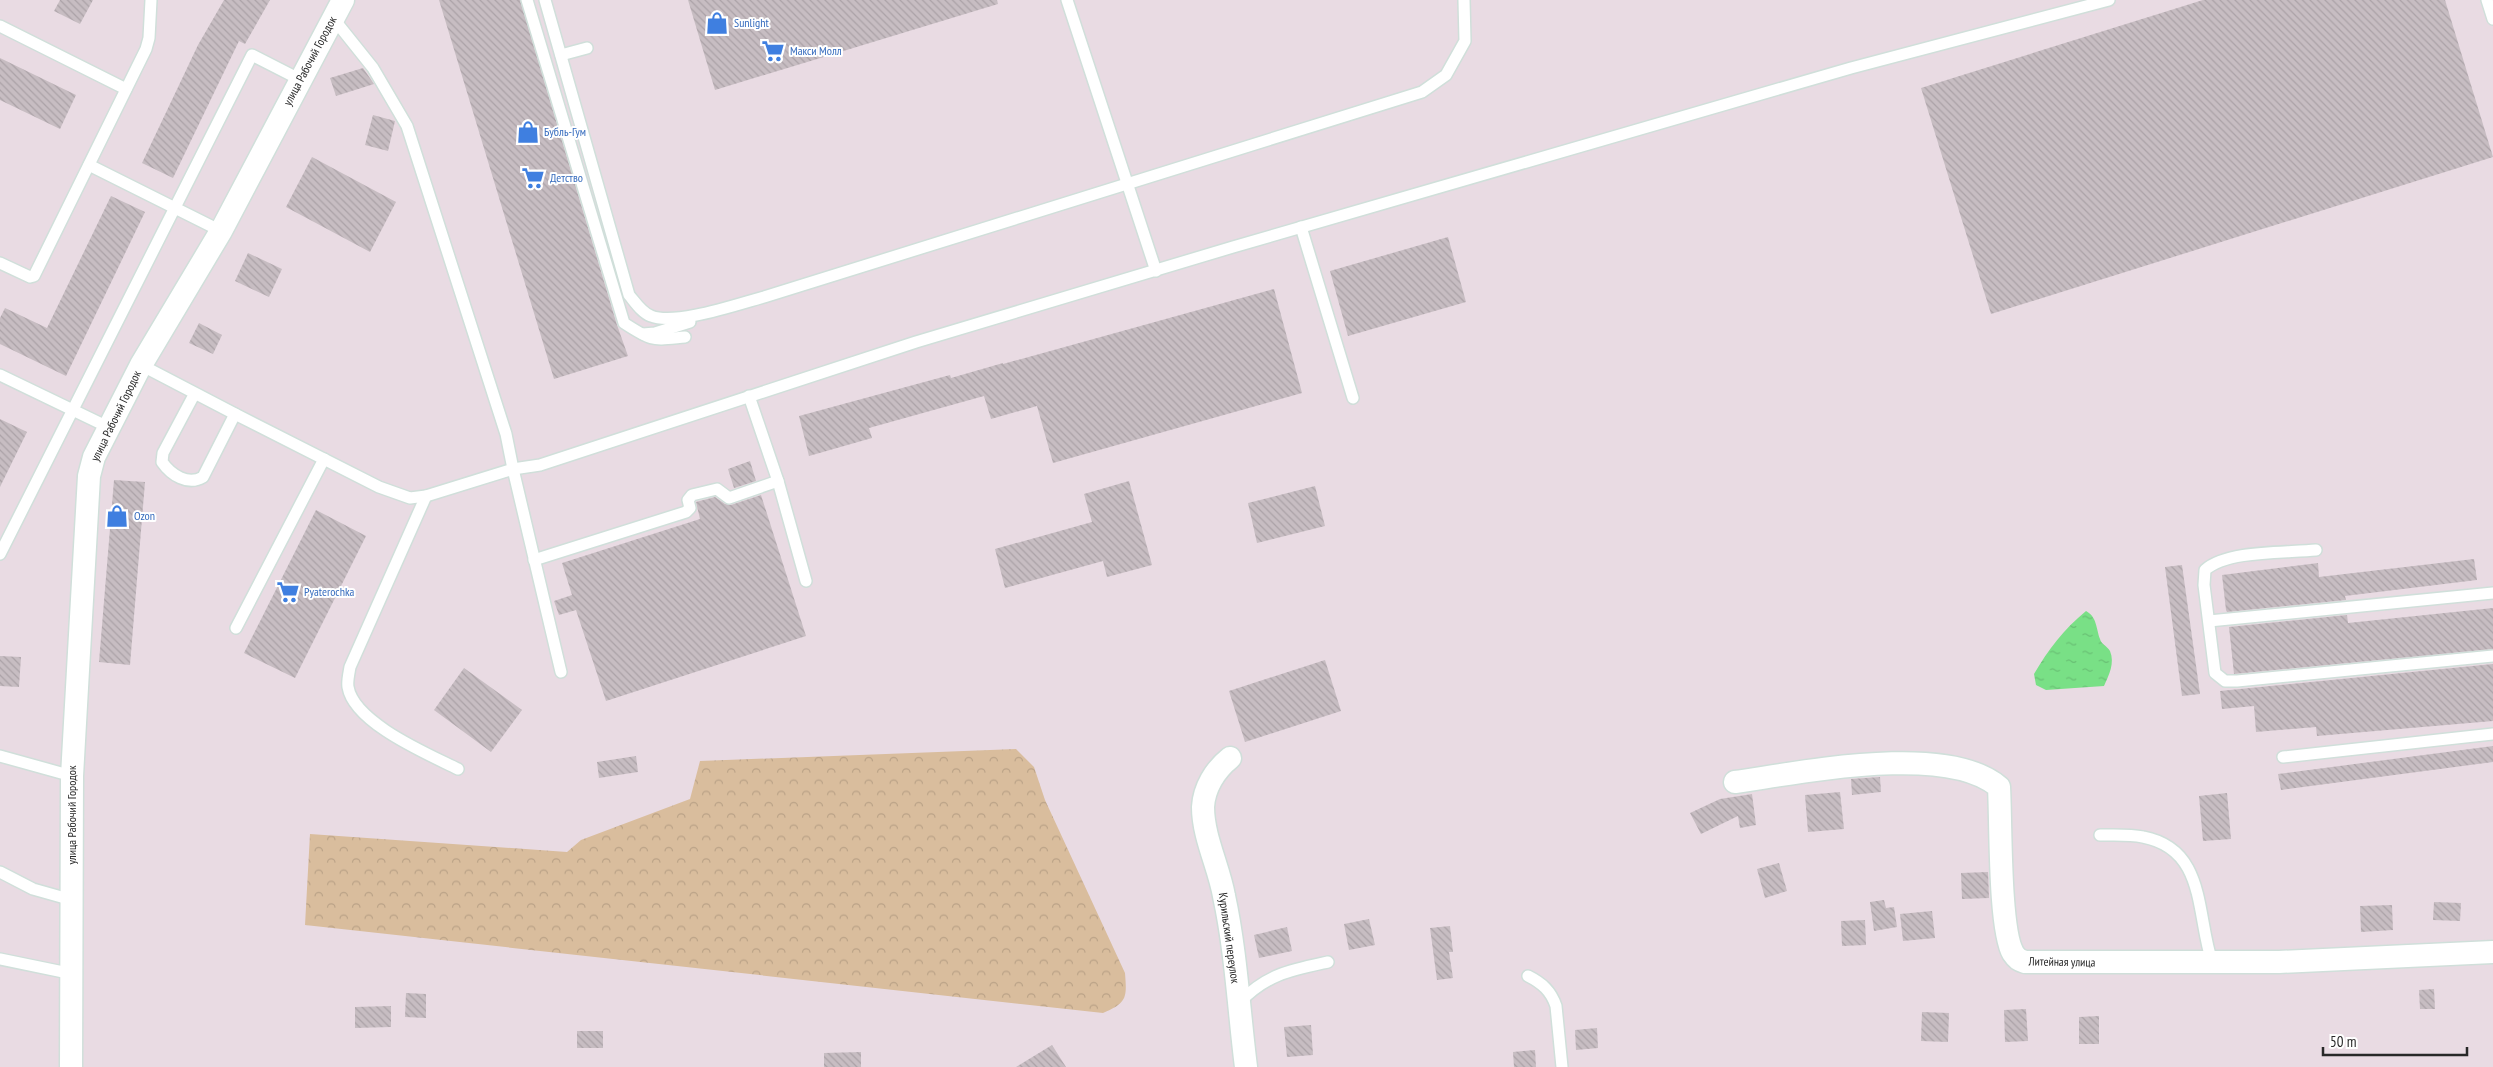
<svg xmlns="http://www.w3.org/2000/svg" width="2493" height="1067" font-family="'PT Sans Narrow',sans-serif">
  <style>
    .forest { fill: url(#forest-crowns) }
    .water { fill: url(#water-ripples) }
    .building { fill: url(#building-back-hatch) }
    .lines { fill: none; stroke-linecap: round; stroke-linejoin: round }
    .lane-casing { stroke: #d0dfda; stroke-width: 14 }
    .street-casing { stroke: #d0dfda; stroke-width: 25 }
    .lane { stroke: #fff; stroke-width: 11 }
    .street { stroke: #fff; stroke-width: 22 }
    .labels { text-anchor: middle; stroke-width: 4; stroke-linejoin: round; paint-order: stroke }
    .shop-label { font-size: 12px; fill: #366cbe; stroke: #fff; text-anchor: start }
    .street-label { font-size: 12px; fill: #282828; stroke: #fff }
  </style>
  <defs>
    <pattern id="forest-crowns" width="20" height="18" patternUnits="userSpaceOnUse" patternTransform="scale(1.25)"><rect width="20" height="18" fill="#d9bd9d"/><path d="M2 6a3 3 0 1 1 6 0M12 15a3 3 0 1 1 6 0" fill="none" stroke="#baa287"/></pattern>
    <pattern id="water-ripples" width="26" height="14" patternUnits="userSpaceOnUse" patternTransform="scale(1.25)"><rect width="26" height="14" fill="#79e086"/><path d="M2 4q2-2 4 0t4 0M15 11q2-2 4 0t4 0" fill="none" stroke="#69c074"/></pattern>
    <pattern id="building-back-hatch" width="6" height="6" patternUnits="userSpaceOnUse" patternTransform="scale(1.25)"><rect width="6" height="6" fill="#c7bdc2"/><path d="M-1 5l2 2M0 0l6 6M5-1l2 2" fill="none" stroke="#aba2a7"/></pattern>
  </defs>
  <rect width="100%" height="100%" fill="#e9dbe3"/>
  <path class="forest" d="M1016 749 1034 767 1045 800 1125 973C1127 998 1127 1003 1103 1013L305 925 310 834 567 852 581 840 690 799 700 761Z"/>
  <path class="water" d="M2086 611C2097 617 2096 628 2100 639 2101 644 2107 646 2110 651 2115 663 2109 675 2104 686L2046 690 2036 685 2034 674C2048 650 2064 629 2086 611Z"/>
  <g class="building">
    <path d="M60 0H93L80 24 54 11Z"/>
    <path d="M224 0H270L245 44 239 41 173 178 142 163 198 45Z"/>
    <path d="M439 0H520L617 325 628 356 554 379Z"/>
    <path d="M688 0H997L998 4 715 90Z"/>
    <path d="M2203 0H2445L2493 157 1991 314 1921 88Z"/>
    <path d="M0 58 76 95 60 129 0 100Z"/>
    <path d="M363 68 374 84 336 96 330 78Z"/>
    <path d="M373 115 395 121 388 151 365 145Z"/>
    <path d="M312 157 396 202 370 252 286 207Z"/>
    <path d="M111 196 145 212 66 376 0 344V318L5 308 47 328Z"/>
    <path d="M1448 237 1466 302 1348 336 1330 271Z"/>
    <path d="M248 253 282 269 269 297 235 281Z"/>
    <path d="M1274 289 1302 393 1053 463 1037 406 991 419 984 396 869 428 872 438 809 456 799 416 950 375 951 378 1003 363V364Z"/>
    <path d="M199 323 222 335 213 354 189 343Z"/>
    <path d="M0 419 27 432 0 487Z"/>
    <path d="M750 461 756 481 734 488 728 469Z"/>
    <path d="M114 480 145 482 130 665 99 662Z"/>
    <path d="M1129 481 1152 565 1107 577 1103 561 1005 588 995 549 1092 522 1084 494Z"/>
    <path d="M1315 486 1325 526 1257 543 1248 503Z"/>
    <path d="M761 495 806 636 606 701 576 610 559 615 554 601 572 595 562 563 700 519 696 502 715 497 725 504 731 505Z"/>
    <path d="M316 510 366 536 295 678 244 653Z"/>
    <path d="M2474 559 2477 580 2345 596 2346 600 2227 612 2226 610 2222 575 2318 563 2319 577Z"/>
    <path d="M2182 565 2200 694 2182 696 2165 567Z"/>
    <path d="M2493 608V649L2234 674 2229 627 2347 615 2348 623Z"/>
    <path d="M0 656 21 657 19 687 0 686Z"/>
    <path d="M1325 660 1341 711 1245 742 1229 691Z"/>
    <path d="M2493 664V721L2317 736 2316 727 2256 732 2254 706 2222 709 2220 691Z"/>
    <path d="M464 668 522 710 491 752 434 710Z"/>
    <path d="M2493 746V762L2281 790 2278 774Z"/>
    <path d="M636 756 638 772 599 778 597 762Z"/>
    <path d="M1880 777 1881 792 1852 795 1851 779Z"/>
    <path d="M1840 792 1844 829 1808 832 1805 795Z"/>
    <path d="M2227 793 2231 839 2203 841 2199 796Z"/>
    <path d="M1752 794 1756 825 1740 828 1738 816 1701 834 1690 813 1720 799Z"/>
    <path d="M1779 863 1787 891 1765 898 1757 869Z"/>
    <path d="M1988 872 1989 898 1962 899 1961 873Z"/>
    <path d="M1884 900 1886 908 1894 907 1897 927 1874 931 1870 902Z"/>
    <path d="M2434 902 2461 903 2460 921 2433 920Z"/>
    <path d="M2392 905 2393 930 2361 932 2360 906Z"/>
    <path d="M1932 911 1935 938 1903 941 1900 914Z"/>
    <path d="M1369 919 1375 945 1349 950 1344 924Z"/>
    <path d="M1865 920 1866 945 1842 946 1841 921Z"/>
    <path d="M1450 926 1453 952H1449L1453 978 1437 980 1430 928Z"/>
    <path d="M1287 927 1292 951 1259 958 1254 935Z"/>
    <path d="M2434 989 2435 1009H2420L2419 990Z"/>
    <path d="M406 993 426 994V1018L405 1017Z"/>
    <path d="M391 1006V1027L355 1028V1007Z"/>
    <path d="M2026 1009 2028 1041 2005 1042 2004 1010Z"/>
    <path d="M1922 1012 1949 1013 1948 1042 1921 1041Z"/>
    <path d="M2099 1016V1044H2079V1017Z"/>
    <path d="M1311 1025 1313 1055 1287 1057 1284 1027Z"/>
    <path d="M1597 1028 1598 1048 1576 1050 1575 1030Z"/>
    <rect x="577" y="1031" width="26" height="17"/>
    <path d="M1052 1045 1066 1067H1016Z"/>
    <path d="M1535 1050 1536 1067H1514L1513 1052Z"/>
    <path d="M861 1052V1067H824V1053Z"/>
  </g>
  <g class="lines">
    <defs>
      <g id="lane">
        <path d="M527 0 624 323C653 342 652 340 685 337"/>
        <path d="M545 0 629 295C635 302 642 313 651 316 675 326 738 304 764 297L1422 92 1446 75 1465 41 1464 0"/>
        <path d="M1067 0 1156 271"/>
        <path d="M2487 0 2493 19"/>
        <path d="M333 18 373 68 407 126 506 434 513 469 540 465 916 342 1233 247 1851 68 2109 0"/>
        <path d="M0 26 126 89"/>
        <path d="M561 55 587 48"/>
        <path d="M89 165 221 231"/>
        <path d="M1301 227 1353 398"/>
        <path d="M0 263 30 277 34 276 146 49 149 38 151 0"/>
        <path d="M643 334 655 333 690 322"/>
        <path d="M141 365 235 414 203 477C188 486 171 475 162 462L163 453 195 393"/>
        <path d="M0 375 108 427"/>
        <path d="M749 396 778 481 806 581"/>
        <path d="M235 414 379 487 410 498 426 496 513 469 561 672"/>
        <path d="M426 496 350 667C349 673 347 681 348 687 354 723 428 754 458 769"/>
        <path d="M2316 550C2286 553 2227 550 2205 570L2204 585 2215 673 2225 681H2237L2493 656"/>
        <path d="M0 554 252 55 301 80"/>
        <path d="M534 560 686 512 690 508 688 500 692 495 717 489 729 498 778 481"/>
        <path d="M2209 621 2493 593"/>
        <path d="M236 628 324 459"/>
        <path d="M0 756 72 776"/>
        <path d="M2283 757 2493 734"/>
        <path d="M2100 835C2114 835 2129 834 2143 837 2206 849 2196 913 2212 962"/>
        <path d="M0 872 33 889 72 900"/>
        <path d="M0 959 73 974"/>
        <path d="M1528 976C1542 983 1551 991 1556 1006L1562 1067"/>
        <path d="M1240 1002C1267 974 1291 970 1328 962"/>
      </g>
      <g id="street">
        <path d="M1230 758C1215 770 1204 788 1203 807 1203 837 1219 867 1224 896 1236 951 1239 1012 1246 1067"/>
        <path d="M1735 782C1800 773 1947 742 1999 787 2001 821 1999 929 2013 953 2017 959 2019 960 2025 962H2279L2493 952"/>
        <path d="M71 1067 72 776 89 476 94 457 141 365 221 231 343 0"/>
      </g>
    </defs>
    <use href="#lane" class="lane-casing"/>
    <use href="#street" class="street-casing"/>
    <use href="#lane" class="lane"/>
    <use href="#street" class="street"/>
  </g>
  <defs>
    <symbol id="shop-bare" viewBox="-9 -9 18 18"><path d="M-5-2.5h2.3a2.7 3.5 0 0 1 5.4 0H5L5.5 6h-11ZM-1.5-2.5h3a1.5 2.3 0 0 0-3 0Z" fill="#3f7fe0" stroke="#fff" stroke-width="2.5" paint-order="stroke"/></symbol>
    <symbol id="supermarket-bare" viewBox="-9 -9 18 18"><path d="M-6-5.5h2.5l.6 2H6L4.5 2H-2.5L-4.4-4H-6ZM-1.5 3.2a1.3 1.3 0 1 0 .1 0ZM3 3.2a1.3 1.3 0 1 0 .1 0Z" fill="#3f7fe0" stroke="#fff" stroke-width="2.5" paint-order="stroke"/></symbol>
  </defs>
  <g fill-rule="evenodd">
    <use href="#shop-bare" x="701" y="7" width="32" height="32"/>
    <use href="#supermarket-bare" x="757" y="35" width="32" height="32"/>
    <use href="#shop-bare" x="512" y="116" width="32" height="32"/>
    <use href="#supermarket-bare" x="517" y="162" width="32" height="32"/>
    <use href="#shop-bare" x="101" y="500" width="32" height="32"/>
    <use href="#supermarket-bare" x="272" y="576" width="32" height="32"/>
  </g>
  <g class="labels">
    <g class="shop-label">
      <text x="734" y="27">Sunlight</text>
      <text x="790" y="55">Макси Молл</text>
      <text x="544" y="136">Бубль-Гум</text>
      <text x="550" y="182">Детство</text>
      <text x="134" y="520">Ozon</text>
      <text x="304" y="596">Pyaterochka</text>
    </g>
    <g class="street-label">
      <text transform="translate(310 61) rotate(-62)" y="4">улица Рабочий Городок</text>
      <text transform="translate(116 416) rotate(-64)" y="4">улица Рабочий Городок</text>
      <text transform="translate(72 815) rotate(-90)" y="4">улица Рабочий Городок</text>
      <text transform="translate(1229 938) rotate(82)" y="4">Курильский переулок</text>
      <text transform="translate(2062 962) rotate(1)" y="4">Литейная улица</text>
    </g>
  </g>
  <path d="M2323 1047v8h144v-8" fill="none" stroke="#282828" stroke-width="2.5"/>
  <text x="2330" y="1047" font-size="15" fill="#282828" stroke="#ffffff" stroke-width="4" paint-order="stroke">50 m</text>
</svg>
